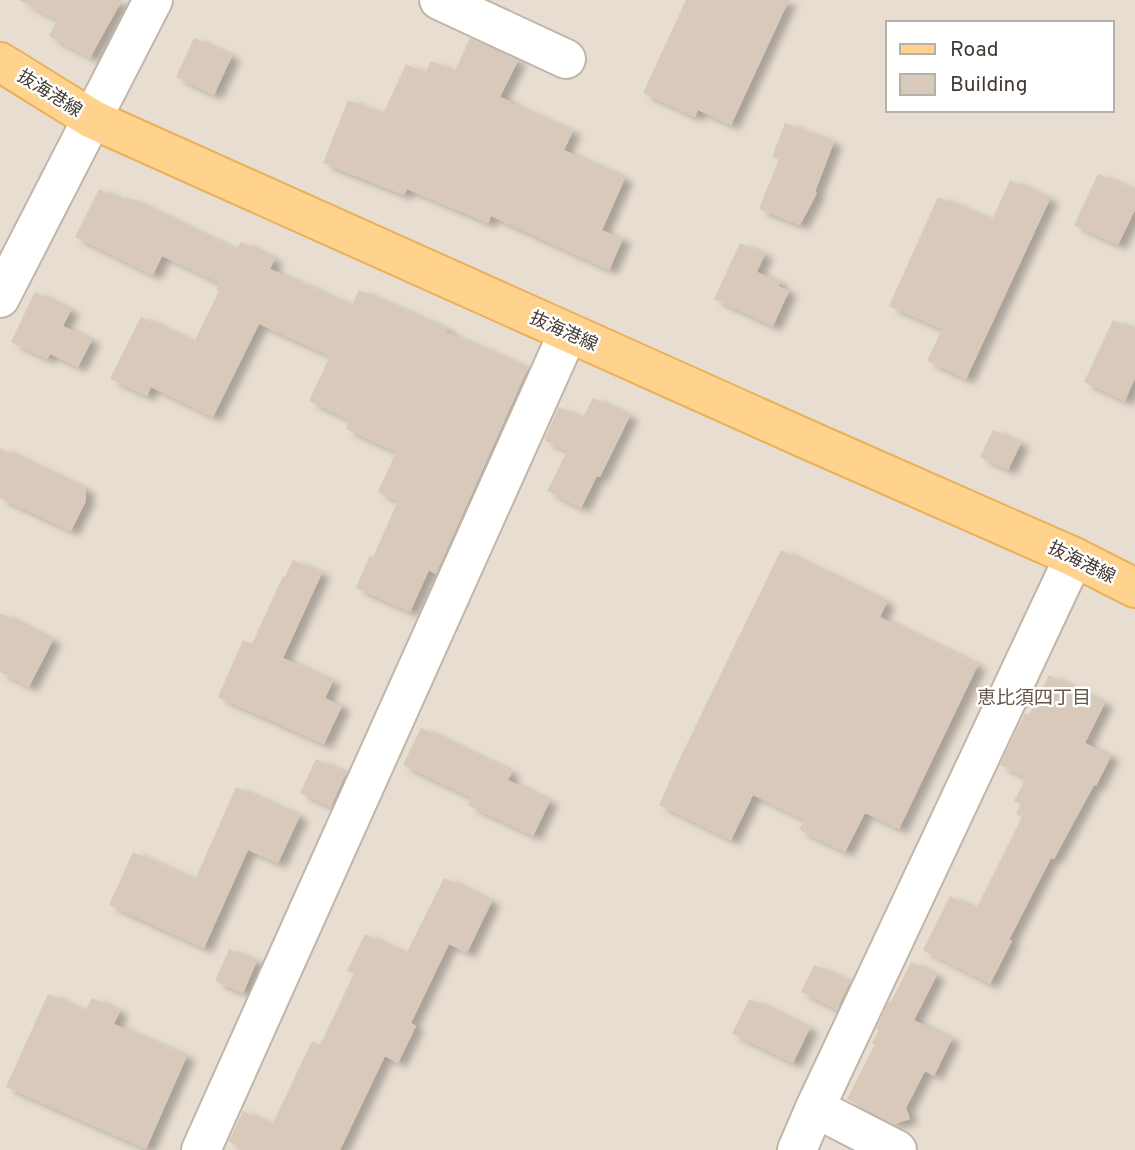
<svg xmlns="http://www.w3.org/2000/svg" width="1135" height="1150" font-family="Overpass,'Noto Sans JP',sans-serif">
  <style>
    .residential { fill: #e7ddd0; fill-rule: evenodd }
    .building { fill: #d8c9ba; filter: url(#shadow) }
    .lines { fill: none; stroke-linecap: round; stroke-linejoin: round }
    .minor-casing { stroke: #c1b5a7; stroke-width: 42 }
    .major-casing { stroke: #ebaf58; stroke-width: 42 }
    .minor { stroke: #fff; stroke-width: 38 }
    .major { stroke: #ffd38e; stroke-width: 38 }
    .labels { text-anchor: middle; stroke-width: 5; stroke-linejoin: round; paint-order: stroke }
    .street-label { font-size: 18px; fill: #443b32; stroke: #fff }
    .neighbourhood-label { font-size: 19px; fill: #685849; stroke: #fff }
  </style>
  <defs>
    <filter id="shadow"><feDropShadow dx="8" dy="4.5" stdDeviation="3.5" flood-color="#0004"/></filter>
  </defs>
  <rect width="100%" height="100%" fill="#f2ece2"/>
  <path class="residential" d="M0 0H1135V1150H0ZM888 23H1112V110H888Z"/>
  <g class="building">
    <path d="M19 0H122L90 58 49 36 57 20Z"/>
    <path d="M686 0H789L731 125 698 110 695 117 643 93Z"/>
    <path d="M194 38 232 56 214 95 176 77Z"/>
    <path d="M470 38 518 61 500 97 511 102 510 103 573 131 564 150 625 178 602 230 623 239 609 270 491 216 488 223 407 189 404 195 323 163 348 100 383 114 406 64 425 73 431 61 455 71Z"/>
    <path d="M785 123 834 142 815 192 817 193 800 225 759 209 779 159 772 157Z"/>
    <path d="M1098 174 1135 190V210L1118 245 1074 225Z"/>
    <path d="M1010 180 1050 199 966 379 927 361 942 329 889 306 938 197 992 220Z"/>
    <path d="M99 189 123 201 126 197 236 250 241 242 275 259 270 269 352 306 359 290 447 329 446 332 528 368 436 574 429 570 410 612 356 588 370 555 373 557 398 501 378 492 396 452 346 429 350 420 309 401 330 356 259 324 213 417 151 387 147 396 110 379 141 317 194 342 219 291 216 290 220 283 162 256 153 275 75 237Z"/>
    <path d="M740 243 765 254 757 272 780 282 778 286 789 291 773 326 714 299Z"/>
    <path d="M35 292 71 310 63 326 92 340 78 367 50 354 47 359 11 342Z"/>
    <path d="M1113 320 1135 330V378L1125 401 1084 382Z"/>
    <path d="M593 398 630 416 600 477 597 476 581 508 547 491 567 451 544 440 559 407 582 419Z"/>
    <path d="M993 430 1021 443 1008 470 980 457Z"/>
    <path d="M0 448 86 489V501L71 531 0 498Z"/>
    <path d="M781 550 887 602 880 617 978 665 899 829 865 813 845 852 799 830 804 820 753 795 731 840 659 805 679 760Z"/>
    <path d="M293 560 322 573 283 658 333 681 325 698 342 706 324 744 218 697 243 640 252 644 283 576 285 577Z"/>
    <path d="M0 613 53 640 29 687 0 672Z"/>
    <path d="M1049 675 1105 703 1085 743 1111 756 1096 786 1094 785 1054 859 1051 858 1009 940 1012 941 990 984 923 950 950 896 976 909 1022 817 1016 814 1021 804 1014 801 1026 778 1000 765 1025 713 1029 715Z"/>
    <path d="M421 728 512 772 508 780 550 801 533 836 468 805 472 798 403 765Z"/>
    <path d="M316 759 346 773 331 807 300 793Z"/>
    <path d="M236 787 300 816 278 863 248 850 204 948 109 905 133 852 195 880Z"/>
    <path d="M444 878 492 901 467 953 449 944 411 1023 416 1026 398 1063 385 1056 340 1150H244L229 1141 243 1111 272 1125 312 1041 320 1045 354 974 347 971 365 934 406 954Z"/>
    <path d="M229 949 257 961 243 993 215 981Z"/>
    <path d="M911 962 937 975 914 1020 952 1039 934 1076 925 1071 906 1108 910 1119 895 1124 847 1099 875 1044 872 1043 879 1030 876 1029 889 1001 891 1002Z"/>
    <path d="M814 965 850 982 837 1010 801 992Z"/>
    <path d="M48 994 85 1011 92 998 120 1011 114 1024 187 1056 146 1149 6 1087Z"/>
    <path d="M749 999 810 1028 793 1063 732 1034Z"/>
  </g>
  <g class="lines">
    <defs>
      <g id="minor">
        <path d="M439 0 566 59"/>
        <path d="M0 298 153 0"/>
        <path d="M815 1108 897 1150"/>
        <path d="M201 1150 568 333"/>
        <path d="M797 1150 815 1108 1074 557"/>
      </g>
      <path id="major" d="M0 62 92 119 806 439 1074 557 1135 588"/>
    </defs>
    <use href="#minor" class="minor-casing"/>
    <use href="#major" class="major-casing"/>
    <use href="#minor" class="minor"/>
    <use href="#major" class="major"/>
  </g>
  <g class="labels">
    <g class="street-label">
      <text transform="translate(50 93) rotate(32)" y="6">抜海港線</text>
      <text transform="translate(564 331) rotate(24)" y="6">抜海港線</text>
      <text transform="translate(1082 562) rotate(26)" y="6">抜海港線</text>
    </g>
    <g class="neighbourhood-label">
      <text x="1034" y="704">恵比須四丁目</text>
    </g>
  </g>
  <rect x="886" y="21" width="228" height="91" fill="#ffffff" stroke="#b4b1ad" stroke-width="2"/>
  <rect x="900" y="44" width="35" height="10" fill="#ffd38e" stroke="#b4b1ad" stroke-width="2"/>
  <text x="950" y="56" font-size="21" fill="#443b32">Road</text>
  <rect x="900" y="74" width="35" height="21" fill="#d8c9ba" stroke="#b4b1ad" stroke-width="2"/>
  <text x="950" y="91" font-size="21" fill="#443b32">Building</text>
</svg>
